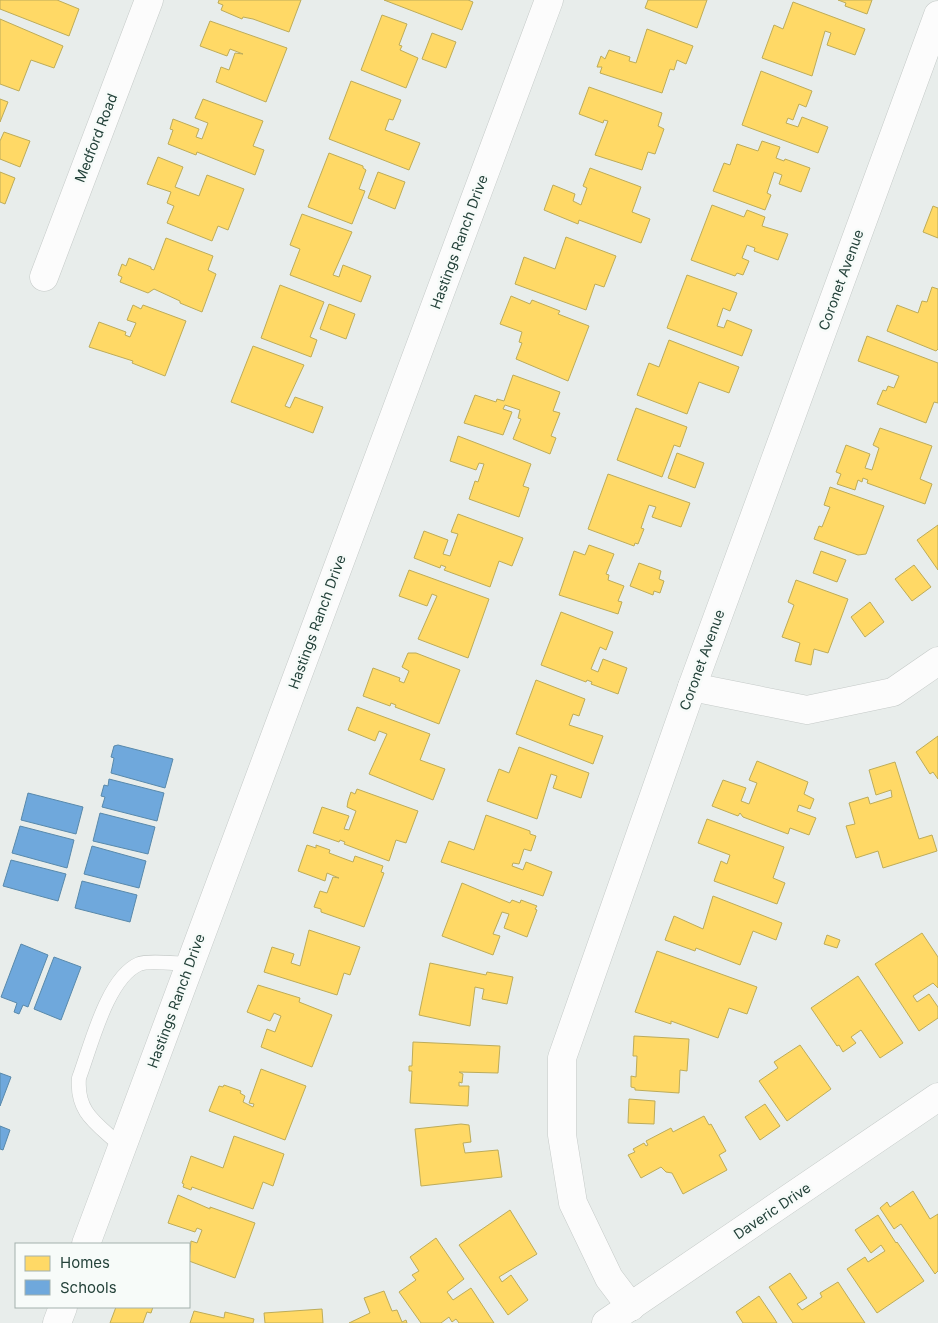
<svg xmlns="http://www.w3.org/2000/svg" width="938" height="1323" font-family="Inter,sans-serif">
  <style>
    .homes { fill: #ffd966; stroke: #bdac59 }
    .schools { fill: #6fa8dc; stroke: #5889ab }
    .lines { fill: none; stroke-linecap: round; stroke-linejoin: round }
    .lane-casing { stroke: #c5cac8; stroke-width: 15 }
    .street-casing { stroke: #c5cac8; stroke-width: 29 }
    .lane { stroke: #fcfcfc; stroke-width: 14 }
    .street { stroke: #fcfcfc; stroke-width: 28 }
    .labels { text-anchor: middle; stroke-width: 5; stroke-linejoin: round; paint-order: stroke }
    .street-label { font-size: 14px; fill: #24423a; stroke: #f7fbf9 }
  </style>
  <rect width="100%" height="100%" fill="#e8edeb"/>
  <g class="homes">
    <path d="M0 0H57L79 9 69 36 0 9Z"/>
    <path d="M219 0H301L289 32 253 19 243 17 242 19 221 10 223 5 218 3Z"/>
    <path d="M384 0H468L473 2 462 30Z"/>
    <path d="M648 0H707L697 28 645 8Z"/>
    <path d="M838 0H872L867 14 845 6 846 3Z"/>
    <path d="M793 2 865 29 855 55 827 45 831 33 825 31 812 76 762 58 774 25 783 29Z"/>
    <path d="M382 15 407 24 399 45 402 46 400 50 418 58 406 88 361 70Z"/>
    <path d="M0 19 63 46 54 68 31 60 19 91 0 84Z"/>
    <path d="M210 21 287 48 266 102 216 82 221 67 229 70 235 53 243 54 230 49 227 56 200 46Z"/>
    <path d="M647 29 693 46 686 64 677 60 674 70 670 69 662 93 600 73 602 67H597L601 56 605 59 609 50 630 57 629 61 636 63Z"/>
    <path d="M432 33 456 42 446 68 422 59Z"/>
    <path d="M761 71 812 91 806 107 799 104 793 120 788 118 786 123 798 127 802 117 828 127 818 153 742 125Z"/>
    <path d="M351 81 401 100 393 120 389 119 385 130 420 143 409 170 329 139Z"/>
    <path d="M589 87 662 113 658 126 664 129 655 154 648 152 642 170 595 155 608 121 604 120 603 123 579 114Z"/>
    <path d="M0 99 8 102 0 122Z"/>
    <path d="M203 99 263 121 253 146 264 150 255 175 197 152 196 155 168 144 173 130 170 129 173 119 199 129 196 137 202 139 208 123 195 118Z"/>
    <path d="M4 132 30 141 20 167 0 159V141Z"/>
    <path d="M762 141 780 147 776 158 784 161 785 159 810 168 801 192 779 184 782 175 774 172 767 193 771 195 765 210 713 191 724 163 730 165 737 144 758 151Z"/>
    <path d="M329 153 363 166V168L366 170 359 189 365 191 352 224 308 207Z"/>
    <path d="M158 157 183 167 175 187 199 196 207 175 244 189 228 230 218 226 212 241 167 223 174 206 167 203 171 192 147 184Z"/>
    <path d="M590 168 641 187 632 212 650 219 641 243 579 220 578 224 544 210 553 185 575 194 573 201 581 205 587 188 583 186Z"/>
    <path d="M0 172 15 178 5 204 0 202Z"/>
    <path d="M378 172 405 182 395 209 368 198Z"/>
    <path d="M712 205 744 217 747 210 765 217 762 226 788 234 778 260 754 251 755 248 747 245 742 258 749 261 743 275 737 273 735 276 691 260Z"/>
    <path d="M933 206 938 208V238L923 232Z"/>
    <path d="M302 214 352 232 333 275 339 277 343 265 371 276 361 302 290 275 300 249 290 245Z"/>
    <path d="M566 237 616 256 604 287 595 284 586 310 515 284 524 257 555 269Z"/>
    <path d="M166 238 213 256 208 270 216 274 202 312 180 303V301L154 289 148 293 120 282 122 277 118 275 122 264 126 266 129 258 151 267V269L154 270Z"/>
    <path d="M687 275 737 293 730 311 723 308 717 326 724 328 727 320 752 330 742 356 667 328Z"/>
    <path d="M280 285 324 302 310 337 317 340 311 357 261 338Z"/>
    <path d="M932 287 938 289V349L936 351 887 331 897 305 918 313 922 301 927 302Z"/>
    <path d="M511 296 530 304 532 300 560 311 558 314 589 326 568 381 516 359 522 343 519 342 522 332 500 324Z"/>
    <path d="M329 304 355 314 346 339 320 329Z"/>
    <path d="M133 305 141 309 143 305 186 321 165 376 132 363 133 361 89 347 99 322 126 332 125 335 130 337 136 323 127 320Z"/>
    <path d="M867 336 938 363V403L934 402 926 423 877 404 883 390 886 391 888 386 894 388 899 376 858 361Z"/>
    <path d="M669 340 739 367 729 393 699 382 687 414 637 395 649 363 659 367Z"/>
    <path d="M253 346 304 365 285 406 290 408 295 397 323 407 313 433 231 402Z"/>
    <path d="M513 375 560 392 553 411 560 413 551 436 556 438 550 454 513 439 521 419 518 418 520 410 505 405 503 409 512 412 503 435 464 423 475 395 496 402 497 399 504 401Z"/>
    <path d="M636 408 687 427 680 447 674 445 662 477 617 460Z"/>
    <path d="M880 428 932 446 920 479 932 484 925 504 867 483 868 480 863 478 862 482 858 480 855 490 837 484 841 474 836 472 846 445 870 454 865 468 872 470 879 448 873 445Z"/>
    <path d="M458 436 531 464 523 486 529 488 519 517 469 499 475 481 478 482 484 464 479 463 476 470 450 461Z"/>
    <path d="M677 453 704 463 695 488 668 478Z"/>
    <path d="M608 474 690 503 681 527 652 517 656 507 649 505 641 528 644 529 638 544 635 543 634 546 588 529Z"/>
    <path d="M830 487 884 506 866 554 858 555 814 539 819 526 822 527 830 507 824 505Z"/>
    <path d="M458 514 523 538 512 566 499 561 490 587 444 570 446 567 441 565 440 568 414 558 424 531 448 540 443 554 450 556 458 534 451 532Z"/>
    <path d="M938 525V570L917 540Z"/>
    <path d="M589 545 614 554 606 574 609 575 608 580 624 586 618 601 622 602 618 614 559 595 574 551 585 555Z"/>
    <path d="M821 551 846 560 837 582 813 573Z"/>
    <path d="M639 563 661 571 659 579 664 581 660 593 654 591 653 595 630 586Z"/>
    <path d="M914 565 931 587 912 601 895 579Z"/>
    <path d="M409 570 489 599 468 658 418 639 437 596 432 594 427 606 399 596Z"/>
    <path d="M796 580 848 599 828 653 814 649 811 665 795 661 800 643 782 637 794 605 788 602Z"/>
    <path d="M870 602 884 622 865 637 851 617Z"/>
    <path d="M561 612 613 632 606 650 600 647 591 669 598 672 603 659 627 668 618 694 591 684 592 682 587 680 586 682 541 665Z"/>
    <path d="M408 653H416L460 670 439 724 395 707 396 705 391 703 390 706 363 696 373 668 400 678 399 681 404 683 409 671 402 667Z"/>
    <path d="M536 680 585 699 579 716 573 714 569 725 603 736 593 764 516 734Z"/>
    <path d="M357 707 430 734 420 760 445 769 433 800 369 774 387 734 379 731 375 741 348 730Z"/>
    <path d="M938 736V779L933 772 930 774 916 752Z"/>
    <path d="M519 747 589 773 581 798 553 788 557 776 551 774 537 819 487 801 499 769 509 773Z"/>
    <path d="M757 761 808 782 804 794 814 799 810 809 799 805 797 811 816 818 809 835 790 828 788 834 743 817 740 813 738 816 712 806 723 780 746 788 741 801 749 804 757 783 749 780Z"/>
    <path d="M895 762 919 839 932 835 937 851 883 868 878 851 856 858 846 826 855 824 849 803 868 797 870 804 892 797 891 790 876 795 869 770Z"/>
    <path d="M357 789 418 811 406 843 396 840 389 861 344 844 345 842 340 840 339 842 313 833 322 807 349 816 344 829 349 830 356 811 347 807 348 801 351 792 355 794Z"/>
    <path d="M486 815 530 831V834L536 836 531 851 524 849 519 864 513 863 512 866 523 870 526 862 552 872 543 896 441 862 449 841 474 850Z"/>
    <path d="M707 819 784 847 773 878 785 883 777 904 714 881 721 861 727 864 730 855 698 843Z"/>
    <path d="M307 845 316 848V845L330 850 329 853 353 862 355 856 383 866 381 872 384 873 364 927 321 912V909L314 907 320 891 327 893 333 877 339 878 327 873 325 881 298 871Z"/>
    <path d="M462 883 510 903 512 900 520 903 521 900 537 906 535 909 537 910 527 937 504 928 509 914 502 912 493 934 500 936 493 955 442 936Z"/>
    <path d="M713 896 782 923 776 940 753 931 740 965 696 948 695 951 665 940 674 916 703 929Z"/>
    <path d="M309 930 360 947 350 975 344 973 337 995 264 972 272 947 294 954 291 963 300 966Z"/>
    <path d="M922 933 938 957V988L933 983 913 996 917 1002 929 994 938 1007V1018L919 1031 875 964Z"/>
    <path d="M827 935 840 940 837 948 824 944Z"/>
    <path d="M657 951 757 987 747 1014 729 1008 718 1038 671 1021V1024L635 1012Z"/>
    <path d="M430 963 486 975 487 972 513 977 507 1004 482 999 484 989 475 987 470 1026 419 1015Z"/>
    <path d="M858 976 903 1043 880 1058 861 1030 851 1037 856 1043 843 1052 839 1045 837 1046 811 1008Z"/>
    <path d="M258 985 300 998 299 1002 332 1015 312 1067 261 1047 267 1029 275 1032 281 1016 274 1013 270 1021 247 1012Z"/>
    <path d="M634 1036 689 1039 687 1071 680 1070 679 1093 635 1090V1088L631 1087V1076L636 1077 637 1056H633Z"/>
    <path d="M413 1042 500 1046 498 1073 459 1072 463 1074 462 1083 459 1082V1086H469L468 1106 410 1103 412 1071H409V1066H412Z"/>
    <path d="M800 1045 831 1089 787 1121 759 1081 778 1068 774 1062Z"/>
    <path d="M261 1069 306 1086 285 1140 209 1111 219 1086 223 1087 224 1085 241 1091 240 1093 245 1096 243 1102 253 1107 254 1104 249 1103Z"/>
    <path d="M629 1099 655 1101 654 1124 628 1123Z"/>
    <path d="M765 1104 780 1126 760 1140 745 1117Z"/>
    <path d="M704 1116 709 1125 711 1124 726 1151 719 1155 727 1170 683 1194 672 1173 666 1172 661 1167 641 1178 628 1155 635 1152 633 1149 644 1143 646 1146 648 1145 646 1141 671 1128 673 1132Z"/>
    <path d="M461 1124 469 1125 471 1142 463 1143 465 1153 498 1150 502 1177 421 1186 415 1129Z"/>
    <path d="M234 1136 284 1154 273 1186 263 1182 253 1209 192 1187 191 1190 183 1187 184 1184 182 1183 191 1156 223 1168Z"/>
    <path d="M913 1191 930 1219 938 1214V1271L935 1274 901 1224 894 1229 880 1208 887 1202 890 1207Z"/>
    <path d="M178 1195 210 1209V1207L255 1223 235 1278 189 1261 191 1241 197 1243 202 1230 197 1228 195 1232 168 1223Z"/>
    <path d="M510 1210 537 1254 499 1277 502 1282 511 1275 528 1300 508 1315 459 1245Z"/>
    <path d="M878 1215 896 1243 897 1242 924 1281 877 1313 847 1269 865 1257 868 1262 885 1251 881 1245 871 1253 855 1230Z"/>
    <path d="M436 1238 464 1279 447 1292 453 1300 471 1288 494 1323H459L456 1319 452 1322 449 1317 441 1323H421L399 1292 416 1280 412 1275 419 1271 410 1257Z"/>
    <path d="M790 1273 807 1298 797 1304 802 1310 822 1297 820 1293 838 1282 865 1323H793L769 1287Z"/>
    <path d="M384 1291 392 1311 397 1310 402 1322 406 1320 407 1323H349L370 1313 364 1298Z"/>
    <path d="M759 1296 774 1318 777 1323H743L736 1312Z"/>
    <path d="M116 1307H153L151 1313 147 1312 143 1323H110Z"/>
    <path d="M322 1309 323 1323H265L264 1313Z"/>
    <path d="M194 1311 224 1318 225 1312 254 1319 253 1323H190Z"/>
  </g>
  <g class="schools">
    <path d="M118 745 173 759 165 788 111 773 114 758 111 757 114 746Z"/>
    <path d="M109 779 164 793 157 821 102 807 105 797 101 796 104 785 108 786Z"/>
    <path d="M28 793 83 807 76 834 21 820Z"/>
    <path d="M100 813 155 827 148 854 93 841Z"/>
    <path d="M20 826 74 840 67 868 12 853Z"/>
    <path d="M92 846 146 861 139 888 84 874Z"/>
    <path d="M11 860 66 874 58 901 3 886Z"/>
    <path d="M82 881 137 895 130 922 75 908Z"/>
    <path d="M21 944 48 955 28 1007 23 1005 19 1014 14 1012 17 1003 1 997Z"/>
    <path d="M54 957 81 967 61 1020 34 1009Z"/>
    <path d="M0 1073 11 1077 0 1106Z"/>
    <path d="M0 1126 10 1130 3 1150 0 1149Z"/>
  </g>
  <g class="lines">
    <defs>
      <path id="lane" d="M122 1147C98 1124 76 1114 79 1078 91 1046 107 978 139 964 149 960 178 964 190 964"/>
      <g id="street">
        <path d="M44 277 149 0"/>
        <path d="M692 687 807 710 893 692 938 661"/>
        <path d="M86 1244 549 0"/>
        <path d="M631 1307 609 1278 573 1203 562 1135V1058L692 687 938 15"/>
        <path d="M57 1323 63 1307"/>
        <path d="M606 1323 938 1097"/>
      </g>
    </defs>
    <use href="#lane" class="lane-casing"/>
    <use href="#street" class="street-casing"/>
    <use href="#lane" class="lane"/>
    <use href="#street" class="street"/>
  </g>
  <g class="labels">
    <g class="street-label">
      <text transform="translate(96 138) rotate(-69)" y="5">Medford Road</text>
      <text transform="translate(459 242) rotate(-70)" y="5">Hastings Ranch Drive</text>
      <text transform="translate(841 280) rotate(-70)" y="5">Coronet Avenue</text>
      <text transform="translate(317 622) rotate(-70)" y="5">Hastings Ranch Drive</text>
      <text transform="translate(702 660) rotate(-70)" y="5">Coronet Avenue</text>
      <text transform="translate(176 1001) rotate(-70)" y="5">Hastings Ranch Drive</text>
      <text transform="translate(772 1211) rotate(-34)" y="5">Daveric Drive</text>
    </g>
  </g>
  <rect x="15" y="1243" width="175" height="65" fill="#f7fbf9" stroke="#a3b1ad"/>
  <rect x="25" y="1256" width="25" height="15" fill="#ffd966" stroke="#a3b1ad"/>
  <text x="60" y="1268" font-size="15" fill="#24423a">Homes</text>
  <rect x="25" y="1280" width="25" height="15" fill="#6fa8dc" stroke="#a3b1ad"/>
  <text x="60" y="1293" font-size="15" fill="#24423a">Schools</text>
</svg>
